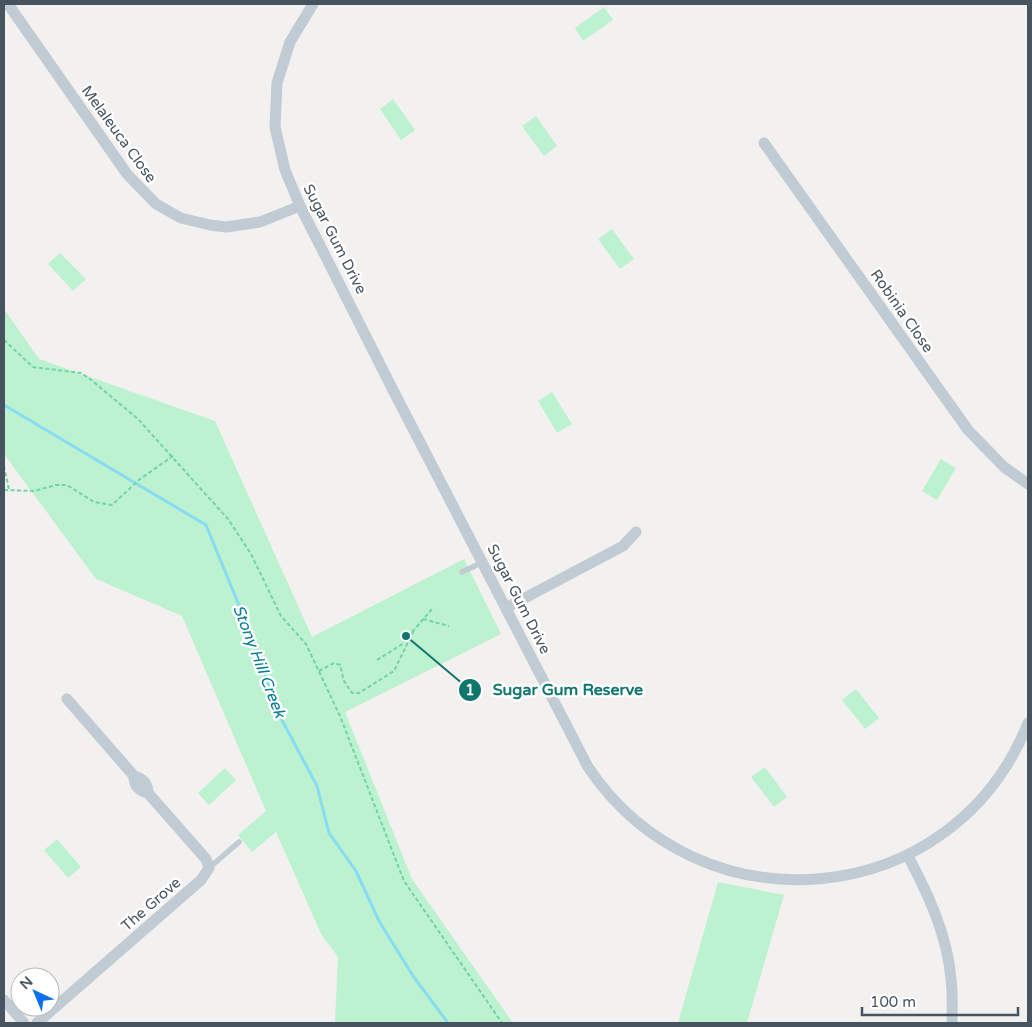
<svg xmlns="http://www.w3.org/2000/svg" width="1032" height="1027" font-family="'Varela Round',sans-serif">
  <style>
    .green { fill: #bdf2d1 }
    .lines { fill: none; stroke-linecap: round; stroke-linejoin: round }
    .stream { stroke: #87dcf2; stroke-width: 3 }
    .path { stroke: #72d3a3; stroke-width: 2; stroke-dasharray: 4 2.5; stroke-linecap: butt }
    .service { stroke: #c0cbd3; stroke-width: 5.5 }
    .minor { stroke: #c0cbd3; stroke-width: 11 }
    .labels { text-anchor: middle; stroke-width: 5; stroke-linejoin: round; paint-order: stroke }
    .street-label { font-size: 15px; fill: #47545f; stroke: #fff }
    .water-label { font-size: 16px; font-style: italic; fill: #057d9d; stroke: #fff }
    .leader { fill: none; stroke: #0f766e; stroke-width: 2 }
    .callout-dot { fill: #0f766e; stroke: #fff; stroke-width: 2 }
    .mark-label { font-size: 15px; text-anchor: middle; font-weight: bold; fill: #fff }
    .callout-label { font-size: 16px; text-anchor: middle; font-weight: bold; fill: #0f766e; stroke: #fff; stroke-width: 5; stroke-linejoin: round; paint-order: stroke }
  </style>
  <rect width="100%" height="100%" fill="#f3f0f0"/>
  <g class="green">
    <path d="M604 7 613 20 583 41 575 28Z"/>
    <path d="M393 99 415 130 401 140 380 109Z"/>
    <path d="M536 116 557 146 544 156 522 126Z"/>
    <path d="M612 229 634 259 620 269 598 239Z"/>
    <path d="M60 253 86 279 73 291 48 264Z"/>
    <path d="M4 309 39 359 215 421 312 637 464 559 501 634 345 712 412 879 513 1023H335L338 957 321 934 276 832 252 852 238 835 266 811 182 616 96 579 4 454Z"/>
    <path d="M552 392 572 424 557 433 538 401Z"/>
    <path d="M941 459 956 468 937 500 922 491Z"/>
    <path d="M856 689 879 718 865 729 842 700Z"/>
    <path d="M765 767 787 797 774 807 751 777Z"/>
    <path d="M225 768 236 780 209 805 198 793Z"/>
    <path d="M57 839 81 867 68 878 44 850Z"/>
    <path d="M718 882 784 895 747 1023H678Z"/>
  </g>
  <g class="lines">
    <path class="stream" d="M4 405 206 525 261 659 274 705 317 786 329 833 356 871 379 921 413 976 448 1023"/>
    <g class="path">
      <path d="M4 340 33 367 81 373 90 379 138 419 228 519 251 554 281 616 306 644 340 716 404 881 502 1023"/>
      <path d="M4 466 9 490"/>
      <path d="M4 490 34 491 56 485H67L94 502 112 505 140 479 173 456"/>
      <path d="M423 619 449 626"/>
      <path d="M377 660 401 645 432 609"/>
      <path d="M319 671 334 663 340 665 344 681 352 693H359L394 671 414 630"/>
    </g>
    <g class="service">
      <path d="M462 572 483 562"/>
      <path d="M209 868 239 842"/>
    </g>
    <g class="minor">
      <path d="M8 4 127 174 156 204 181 218 210 225 226 227 260 222 300 206"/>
      <path d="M313 4 290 42 277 83 275 127 285 170 300 206 394 392 588 767C700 934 953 912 1028 723"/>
      <path d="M764 143 968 430 1004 467 1028 484"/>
      <path d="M506 608 623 546 636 532"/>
      <path d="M134 776C134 786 139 791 148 793"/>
      <path d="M908 856C928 894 948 936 951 980 953 994 952 1009 952 1023"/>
      <path d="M4 1000 24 1023"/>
      <path d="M37 1023 201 880 209 868 206 859 148 793C148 784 143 778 134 776L67 699"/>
    </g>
  </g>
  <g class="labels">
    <g class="street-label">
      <text transform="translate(119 134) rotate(54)" y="5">Melaleuca Close</text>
      <text transform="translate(335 239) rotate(63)" y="5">Sugar Gum Drive</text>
      <text transform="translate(902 311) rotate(55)" y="5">Robinia Close</text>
      <text transform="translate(519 599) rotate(63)" y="5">Sugar Gum Drive</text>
      <text transform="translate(151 904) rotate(-41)" y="5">The Grove</text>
    </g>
    <g class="water-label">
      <text transform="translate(260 661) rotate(69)" y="6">Stony Hill Creek</text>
    </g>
  </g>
  <path class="leader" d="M406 636L470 690"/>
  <g class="callout-dot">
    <circle cx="406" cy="636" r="5"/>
    <circle cx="470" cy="690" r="12"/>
  </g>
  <g class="mark-label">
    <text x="470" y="695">1</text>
  </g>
  <g class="callout-label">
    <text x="568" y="695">Sugar Gum Reserve</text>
  </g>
  <rect width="1032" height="1027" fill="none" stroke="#47545f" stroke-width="10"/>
  <g transform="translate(35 992) rotate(316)"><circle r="24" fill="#ffffff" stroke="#b5bbbf"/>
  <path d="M0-4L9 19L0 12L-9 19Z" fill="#0e70ef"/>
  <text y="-8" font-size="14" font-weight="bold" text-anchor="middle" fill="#47545f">N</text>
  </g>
  <path d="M862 1007v8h156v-8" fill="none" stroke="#47545f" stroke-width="2.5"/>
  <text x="870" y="1007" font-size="15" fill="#47545f" stroke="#ffffff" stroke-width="4" paint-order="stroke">100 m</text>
</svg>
